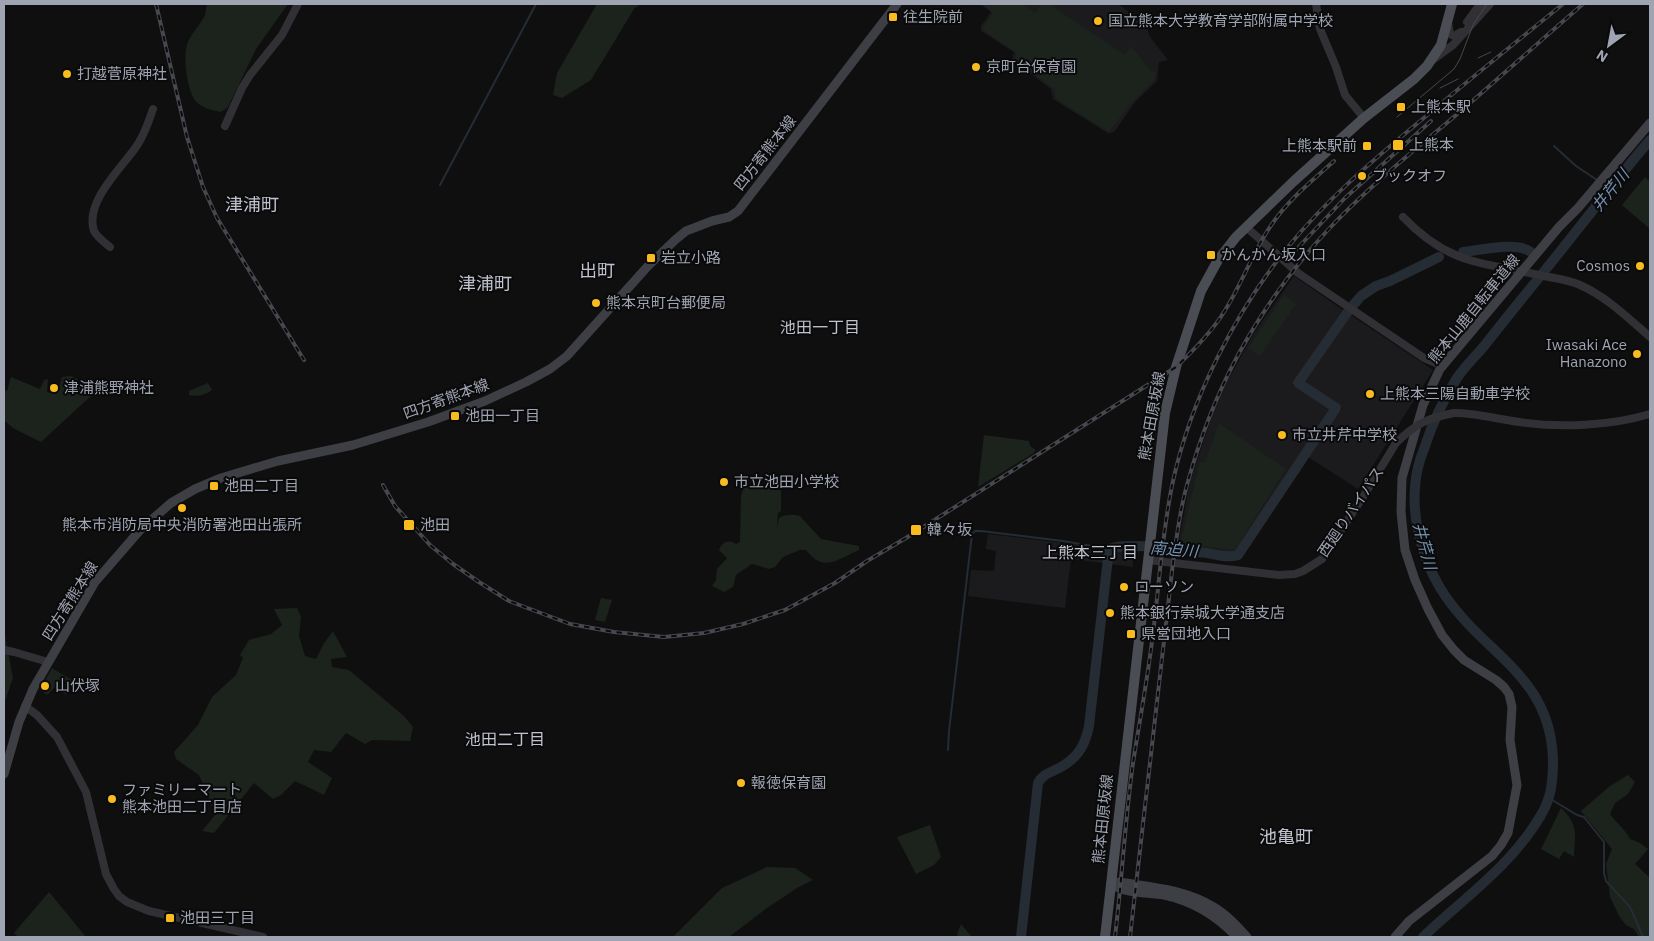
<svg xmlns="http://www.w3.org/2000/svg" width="1654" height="941" font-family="'IBM Plex Sans','Noto Sans JP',sans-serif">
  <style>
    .built { fill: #1b1b1d }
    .green { fill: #1b231c }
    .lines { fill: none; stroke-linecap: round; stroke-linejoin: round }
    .stream { stroke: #252c34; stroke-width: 2 }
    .river { stroke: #252c34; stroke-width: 10 }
    .tertiary { stroke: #303035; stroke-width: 8 }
    .secondary { stroke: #3e3f45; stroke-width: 9 }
    .primary { stroke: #4b4d54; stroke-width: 10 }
    .tram { stroke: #47484e; stroke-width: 1 }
    .rail-casing { stroke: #47484e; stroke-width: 4 }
    .rail { stroke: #0a0a0b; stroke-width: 2; stroke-dasharray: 5.5; stroke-linecap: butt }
    .tertiary-bridge { stroke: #303035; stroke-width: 8 }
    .poi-dot { fill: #f8bc1f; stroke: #0a0a0b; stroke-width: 2 }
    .labels { text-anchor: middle; stroke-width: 4; stroke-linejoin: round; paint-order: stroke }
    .poi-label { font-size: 15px; fill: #9fa4b2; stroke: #0a0a0b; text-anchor: start }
    .street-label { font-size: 15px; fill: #9fa4b2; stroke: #0a0a0b }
    .water-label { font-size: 16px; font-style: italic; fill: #7490af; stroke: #0a0a0b }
    .neighbourhood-label { font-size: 16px; fill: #c0c3ce; stroke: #0a0a0b }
    .quarter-label { font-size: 18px; fill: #c0c3ce; stroke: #0a0a0b }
  </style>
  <rect width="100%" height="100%" fill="#0f0f10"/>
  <g class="built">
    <path d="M980 4H1118L1146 25 1150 37 1168 60 1159 62 1157 81 1135 102 1115 131 1109 134 1053 99 1051 89 1012 60 1014 52 981 31V26L991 12Z"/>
    <path d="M1294 276 1343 310 1292 385 1329 409V413L1233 554 1178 546 1190 482 1213 413 1226 384 1254 333Z"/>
    <path d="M1349 314 1433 370 1358 489 1308 457 1342 408 1303 381Z"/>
    <path d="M988 534 1071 544 1108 547 1118 543 1132 545 1133 567 1071 559 1065 608 968 596 971 570 994 571 996 551 986 549Z"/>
  </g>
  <g class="green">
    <path d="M207 4H288L256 49 228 107 221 112C212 110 200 108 194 99 187 87 183 59 187 45 190 34 200 26 205 15 206 12 206 7 207 4Z"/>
    <path d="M597 4H641L634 9 591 80 562 98 553 95 557 73Z"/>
    <path d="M982 4H1022L1035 13 1042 4H1049L1125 55 1131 46 1151 71 1156 72 1154 80 1132 102 1109 132 1056 99 1054 89 1015 60 1016 53 983 30V27L993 13Z"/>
    <path d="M1645 177 1650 182V229L1622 205Z"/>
    <path d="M1284 295 1296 304 1260 356 1248 348Z"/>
    <path d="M71 376 86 384 92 395 41 442 13 428 4 420V390L7 391 11 377 40 389 44 380 48 379 47 392 57 394 62 377Z"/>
    <path d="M208 383 212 390C205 395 198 397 189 395V391Z"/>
    <path d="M1219 423 1286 469 1235 550 1180 544 1200 462H1205Z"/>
    <path d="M984 435 1029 441 1030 446 1036 450 1034 453 978 487Z"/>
    <path d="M744 485 781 490V511L778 513 777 527 779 518C785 514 793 514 800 516L821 539 859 546V550C836 560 824 573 806 550H800L783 557 775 567 769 569 752 564 736 575 733 587 724 592 712 586 716 580 717 569 727 558 719 550C722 542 728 539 736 544L740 542 741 496Z"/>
    <path d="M601 598 612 600 605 622 595 620Z"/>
    <path d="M297 608 301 617 299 636 305 656 316 659 324 643 333 631 347 657 331 659 332 667 349 670 404 716 413 727 410 741 372 740 365 744 346 733 331 752 314 750 308 762 332 778 324 795 295 781 281 795 273 799 254 783 214 833 202 831 216 814 199 775 176 759 174 752 198 725 212 697 236 675 243 658 240 655 249 640 271 634 282 625 274 609Z"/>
    <path d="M4 633 5 635 13 678 4 704Z"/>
    <path d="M52 668 75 682 66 695 56 686 47 695 40 690Z"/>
    <path d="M1628 775 1635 782 1628 794 1615 803 1610 814C1617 824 1625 829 1630 839L1640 843 1648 849 1635 864 1650 878V937H1639L1634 929 1626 925 1619 916 1610 897 1606 864 1612 849 1581 811 1610 786Z"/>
    <path d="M1561 808C1579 825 1575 834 1574 857L1564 851 1559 859 1541 849Z"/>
    <path d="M930 825 941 857 934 865 916 874 897 837Z"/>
    <path d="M767 867 795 868 813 880 797 888 767 908 729 937H673L722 888Z"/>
    <path d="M49 892 86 937H18L14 933Z"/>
    <path d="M961 924 972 937H958L957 934Z"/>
  </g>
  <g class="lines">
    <g class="stream">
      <path d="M1554 146 1576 166 1597 180"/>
      <path d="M1603 184 1609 188"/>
      <path d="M440 185 536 4"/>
      <path d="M948 750 949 731 972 534 975 531H981L1063 541 1109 549"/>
      <path d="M1549 798 1577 815 1584 817 1604 842V873L1606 881 1630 907 1643 937"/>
    </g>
    <g class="river">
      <path d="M1463 252C1482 250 1516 241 1531 252"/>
      <path d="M1021 937 1038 783C1042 775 1049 773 1057 769 1076 760 1085 747 1089 726L1109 549C1127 541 1185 551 1207 553 1216 555 1229 558 1238 555L1336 408 1298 383 1349 310 1361 296 1376 286 1390 281 1439 257"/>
      <path d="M1423 937C1464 898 1512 865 1541 815 1552 797 1553 779 1553 759 1550 676 1488 657 1446 597 1425 567 1412 524 1415 487 1416 473 1419 461 1424 449 1432 424 1443 400 1457 378 1465 366 1476 356 1485 345 1505 319 1526 294 1546 269 1581 226 1614 182 1650 140"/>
    </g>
    <g class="tertiary">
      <path d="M1316 4 1320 29 1336 67 1345 95 1364 118"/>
      <path d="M1467 22 1480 4"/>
      <path d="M1448 23 1450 34 1454 36 1461 32"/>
      <path d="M1434 59 1453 45 1490 4"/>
      <path d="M225 126 242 88 250 75 282 35 298 4"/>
      <path d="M1403 217C1450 266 1483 262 1543 276 1555 278 1569 280 1580 285 1607 297 1628 318 1650 337"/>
      <path d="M1246 227 1298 273 1424 358 1443 366"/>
      <path d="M110 247C105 243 97 237 94 231 84 201 124 166 138 144 145 133 149 121 153 109"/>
      <path d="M1454 413C1476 413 1497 419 1519 422 1560 428 1610 426 1650 414"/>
      <path d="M1148 560 1279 575 1295 574 1303 571 1322 559 1363 497 1396 443"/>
      <path d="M4 650 14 652 48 662"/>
      <path d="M25 706 37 715 57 737 86 792 106 874 114 889 119 896 127 902 149 911 263 937"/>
    </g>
    <g class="secondary">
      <path d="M4 774 19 722 33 689 95 582 141 529 171 503 195 489 221 478 278 461 353 445 428 422 485 401 526 382 550 369 567 356 648 266 675 240 686 231 712 221 729 217 738 211 897 4"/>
      <path d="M1111 884 1119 882C1151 887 1184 889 1212 906 1226 914 1237 926 1247 937"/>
      <path d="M1111 884C1126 894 1146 892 1164 895 1193 901 1217 916 1237 937"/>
      <path d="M1395 937 1409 921 1492 856 1501 845 1508 833 1517 785 1510 740 1512 707 1509 694 1504 687 1496 680 1464 660 1454 650 1442 635 1428 609 1415 580 1405 550 1401 512 1402 478 1423 405 1440 369 1559 227 1578 208 1650 123"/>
    </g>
    <path class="primary" d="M1105 937 1165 413 1176 367 1201 291 1218 260 1236 237 1294 181 1364 118 1414 79 1427 66 1441 45 1452 4"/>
    <g class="tram">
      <path d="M1478 58 1491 52"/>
      <path d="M1440 88 1458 79"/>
      <path d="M1397 117 1454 69 1460 59 1473 25 1487 4"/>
    </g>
    <defs>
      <g id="rail">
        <path d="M156 4 187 137 203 187 217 218 304 360"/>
        <path d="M1292 254 1345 198 1431 121"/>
        <path d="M383 485 395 506 430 545 453 564 479 582 509 601 522 606 570 624 614 632 664 637 704 633 743 624 785 610 835 583 867 561 906 538 1176 367C1194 350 1211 333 1224 312 1242 284 1253 251 1272 224 1289 199 1312 181 1334 161"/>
        <path d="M1115 937C1122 879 1125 821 1133 763 1139 725 1146 687 1151 649 1159 593 1161 536 1173 481 1191 399 1235 312 1288 247 1326 200 1373 160 1419 122 1466 82 1515 43 1563 4"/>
        <path d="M1130 937 1172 571C1176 542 1179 513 1187 485 1199 441 1216 396 1238 355 1262 311 1292 269 1326 232 1365 190 1411 153 1455 116 1498 79 1540 41 1583 4"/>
      </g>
    </defs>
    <use href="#rail" class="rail-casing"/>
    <use href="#rail" class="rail"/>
    <path class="tertiary-bridge" d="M1396 443C1415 424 1428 418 1454 413"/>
  </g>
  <g class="poi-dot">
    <rect x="888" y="12" width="10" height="10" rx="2.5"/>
    <circle cx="1098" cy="21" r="5"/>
    <circle cx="976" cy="67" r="5"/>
    <circle cx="67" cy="74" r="5"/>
    <rect x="1396" y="102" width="10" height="10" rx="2.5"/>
    <rect x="1392" y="139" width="12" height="12" rx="2.5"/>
    <rect x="1362" y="141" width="10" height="10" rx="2.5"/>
    <circle cx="1362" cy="176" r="5"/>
    <rect x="1206" y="250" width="10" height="10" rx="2.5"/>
    <rect x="646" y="253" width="10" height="10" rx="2.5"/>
    <circle cx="1640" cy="266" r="5"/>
    <circle cx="596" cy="303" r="5"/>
    <circle cx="1637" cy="354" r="5"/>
    <circle cx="54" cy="388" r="5"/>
    <circle cx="1370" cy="394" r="5"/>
    <rect x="450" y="411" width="10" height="10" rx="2.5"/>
    <circle cx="1282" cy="435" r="5"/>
    <circle cx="724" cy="482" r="5"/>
    <rect x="209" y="481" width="10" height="10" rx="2.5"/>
    <circle cx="182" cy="508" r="5"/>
    <rect x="403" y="519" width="12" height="12" rx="2.5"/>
    <rect x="910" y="524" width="12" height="12" rx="2.5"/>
    <circle cx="1124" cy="587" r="5"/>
    <circle cx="1110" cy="613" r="5"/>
    <rect x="1126" y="629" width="10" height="10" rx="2.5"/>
    <circle cx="45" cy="686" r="5"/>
    <circle cx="741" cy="783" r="5"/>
    <circle cx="112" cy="799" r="5"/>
    <rect x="165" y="913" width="10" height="10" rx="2.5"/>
  </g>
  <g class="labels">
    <g class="poi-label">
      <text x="903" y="22">往生院前</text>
      <text x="1108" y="26">国立熊本大学教育学部附属中学校</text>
      <text x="986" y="72">京町台保育園</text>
      <text x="77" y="79">打越菅原神社</text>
      <text x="1411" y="112">上熊本駅</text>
      <text x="1409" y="150">上熊本</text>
      <text x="1357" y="151" text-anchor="end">上熊本駅前</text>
      <text x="1372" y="181">ブックオフ</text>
      <text x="1221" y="260">かんかん坂入口</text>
      <text x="661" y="263">岩立小路</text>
      <text x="1630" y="271" text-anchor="end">Cosmos</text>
      <text x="606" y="308">熊本京町台郵便局</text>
      <text x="1627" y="350" text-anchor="end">Iwasaki Ace<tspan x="1627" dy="17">Hanazono</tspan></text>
      <text x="64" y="393">津浦熊野神社</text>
      <text x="1380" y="399">上熊本三陽自動車学校</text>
      <text x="465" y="421">池田一丁目</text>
      <text x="1292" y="440">市立井芹中学校</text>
      <text x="734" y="487">市立池田小学校</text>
      <text x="224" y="491">池田二丁目</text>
      <text x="182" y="530" text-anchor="middle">熊本市消防局中央消防署池田出張所</text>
      <text x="420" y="530">池田</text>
      <text x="927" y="535">韓々坂</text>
      <text x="1134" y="592">ローソン</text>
      <text x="1120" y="618">熊本銀行崇城大学通支店</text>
      <text x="1141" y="639">県営団地入口</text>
      <text x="55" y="691">山伏塚</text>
      <text x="751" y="788">報徳保育園</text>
      <text x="122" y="795">ファミリーマート<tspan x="122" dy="17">熊本池田二丁目店</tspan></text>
      <text x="180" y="923">池田三丁目</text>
    </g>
    <g class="street-label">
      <text transform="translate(765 153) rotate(-52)" y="5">四方寄熊本線</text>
      <text transform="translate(1474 309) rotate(-51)" y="5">熊本山鹿自転車道線</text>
      <text transform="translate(446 399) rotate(-20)" y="5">四方寄熊本線</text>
      <text transform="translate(1152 416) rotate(-80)" y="5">熊本田原坂線</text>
      <text transform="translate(1351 512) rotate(-56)" y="5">西廻りバイパス</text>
      <text transform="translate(70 601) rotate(-58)" y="5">四方寄熊本線</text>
      <text transform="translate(1103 819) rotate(-84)" y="5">熊本田原坂線</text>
    </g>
    <g class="water-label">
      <text transform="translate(1610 190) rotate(-51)" y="6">井芹川</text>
      <text transform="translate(1425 546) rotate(75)" y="6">井芹川</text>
      <text transform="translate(1174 549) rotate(5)" y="6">南迫川</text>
    </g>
    <g class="neighbourhood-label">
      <text x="820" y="333">池田一丁目</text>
      <text x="1090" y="558">上熊本三丁目</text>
      <text x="505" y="745">池田二丁目</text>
    </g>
    <g class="quarter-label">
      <text x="252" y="211">津浦町</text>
      <text x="597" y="277">出町</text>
      <text x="485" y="290">津浦町</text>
      <text x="1286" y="843">池亀町</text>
    </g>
  </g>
  <rect width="1654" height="941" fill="none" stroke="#9fa4b2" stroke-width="10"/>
  <g transform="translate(1609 45) rotate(212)" stroke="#0a0a0b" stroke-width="4" paint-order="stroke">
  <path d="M0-4L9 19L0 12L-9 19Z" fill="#9fa4b2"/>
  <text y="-8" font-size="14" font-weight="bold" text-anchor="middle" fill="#9fa4b2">N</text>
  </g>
</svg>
